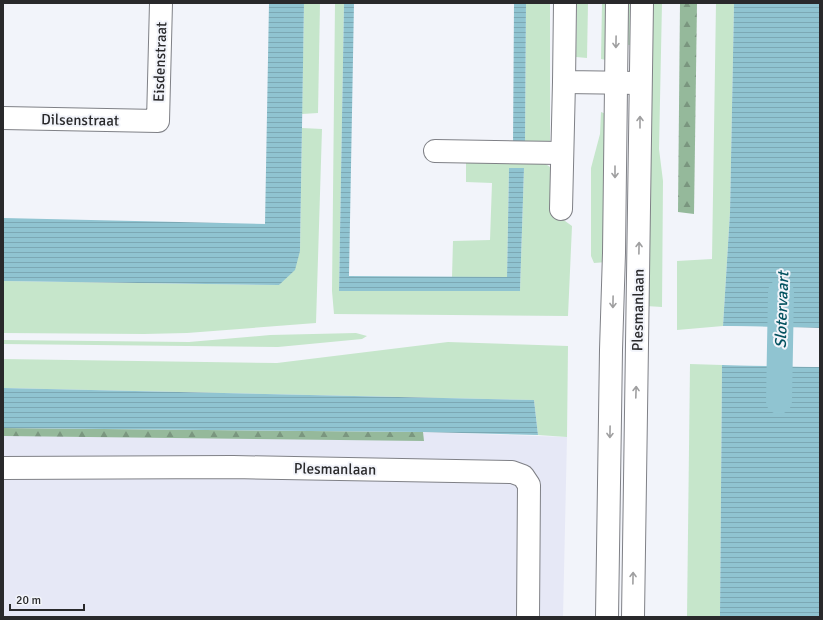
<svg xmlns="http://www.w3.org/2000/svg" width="823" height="620" font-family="Signika,sans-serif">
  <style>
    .built { fill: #e6e8f6 }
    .green { fill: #c6e6cb }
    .forest { fill: url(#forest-firs) }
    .water { fill: url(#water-rules) }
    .pier { fill: #f2f4fa }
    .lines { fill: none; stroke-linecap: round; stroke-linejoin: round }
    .canal { stroke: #90c4d1; stroke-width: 26 }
    .minor-casing { stroke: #7f8086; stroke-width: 24 }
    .major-casing { stroke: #7f8086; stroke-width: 24 }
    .minor { stroke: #fff; stroke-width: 22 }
    .major { stroke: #fff; stroke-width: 22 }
    .oneway { stroke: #9f9fa0 }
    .labels { text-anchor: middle; stroke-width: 4; stroke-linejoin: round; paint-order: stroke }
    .street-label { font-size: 15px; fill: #29292b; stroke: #f2f4fa }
    .water-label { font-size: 16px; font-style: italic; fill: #02515f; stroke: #f2f4fa }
  </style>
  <defs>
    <pattern id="forest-firs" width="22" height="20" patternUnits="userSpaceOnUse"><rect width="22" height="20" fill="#95b99b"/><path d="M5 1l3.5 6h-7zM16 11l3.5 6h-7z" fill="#7a967f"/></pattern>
    <pattern id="water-rules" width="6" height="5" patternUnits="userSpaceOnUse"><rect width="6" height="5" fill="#90c4d1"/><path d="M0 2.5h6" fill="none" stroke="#7ca8b4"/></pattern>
  </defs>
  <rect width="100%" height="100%" fill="#f2f4fa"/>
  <path class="built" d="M3 428 423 432 567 437 563 617H3Z"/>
  <g class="green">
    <path d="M304 3H320L318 113 302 114Z"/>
    <path d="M335 3H344L339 291H520L524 168 509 169 507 277H452L453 241 490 240 492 183 466 182V160L541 161 550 167 552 173 554 213 572 226 568 316 334 314 332 291Z"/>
    <path d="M526 3H550V146H525Z"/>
    <path d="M577 3H588L587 58 576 57Z"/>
    <path d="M602 3H607L606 60 601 59Z"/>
    <path d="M626 3H633L632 45H626Z"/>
    <path d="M651 3H662L659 149 663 181 662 307 646 306Z"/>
    <path d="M716 3H734L730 212 723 326 677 330V261L712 259Z"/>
    <path d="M601 112 609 115 607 262 594 263 591 256V168L600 134Z"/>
    <path d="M302 128 322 129 316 323 187 333 144 334 3 333V281L279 285 300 251Z"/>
    <path d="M356 333 367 336 362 339 278 347 3 344V340L189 342 270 335Z"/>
    <path d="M448 342 568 346 567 437 538 435 534 400 3 388V359L277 363Z"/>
    <path d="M690 364 722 365 720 617H687Z"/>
  </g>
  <g class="forest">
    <path d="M680 3H697L694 214 678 212Z"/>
    <path d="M3 428 423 432 424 441 3 436Z"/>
  </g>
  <g class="water">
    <path d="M269 3H304L300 251 295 270 279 285 3 281V218L265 224Z"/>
    <path d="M344 3H354L349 276 507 277 509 168H524L520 291H339Z"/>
    <path d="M514 3H526L525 146H513Z"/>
    <path d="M734 3H820V328L723 326 730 212Z"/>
    <path d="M722 365 820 367V617H720Z"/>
    <path d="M3 388 534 400 538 435 423 432 3 428Z"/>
  </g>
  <g class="pier">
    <path d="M723 326 820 328V330L723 328Z"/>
    <path d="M722 363 820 365V367L722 365Z"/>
  </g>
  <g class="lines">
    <path class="canal" d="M779 401 781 292"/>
    <defs>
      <g id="minor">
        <path d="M565 3 564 82 640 83"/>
        <path d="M3 118 158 121 161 3"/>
        <path d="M435 151 562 153"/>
        <path d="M561 209 564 82"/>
        <path d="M3 468 233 467 512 472 523 476 529 485 528 617"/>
      </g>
      <g id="major">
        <path d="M607 617 611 350 614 253 617 3"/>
        <path d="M633 617 642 3"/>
      </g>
    </defs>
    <use href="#minor" class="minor-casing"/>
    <use href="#major" class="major-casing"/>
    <use href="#minor" class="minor"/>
    <use href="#major" class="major"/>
  </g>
  <defs><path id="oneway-shaft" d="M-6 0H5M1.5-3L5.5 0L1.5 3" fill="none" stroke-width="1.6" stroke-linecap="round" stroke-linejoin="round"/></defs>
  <g class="oneway">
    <use href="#oneway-shaft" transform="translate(616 42) rotate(91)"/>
    <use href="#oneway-shaft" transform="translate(640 122) rotate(-90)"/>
    <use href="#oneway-shaft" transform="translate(615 172) rotate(90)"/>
    <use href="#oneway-shaft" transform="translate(639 248) rotate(-89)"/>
    <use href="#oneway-shaft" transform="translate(613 302) rotate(91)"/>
    <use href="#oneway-shaft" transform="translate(636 392) rotate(-88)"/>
    <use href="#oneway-shaft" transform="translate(610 432) rotate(91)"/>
    <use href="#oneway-shaft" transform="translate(633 578) rotate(-89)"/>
  </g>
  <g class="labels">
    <g class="street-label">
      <text transform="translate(160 62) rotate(-88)" y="5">Eisdenstraat</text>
      <text transform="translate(80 120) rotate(1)" y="5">Dilsenstraat</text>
      <text transform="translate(638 310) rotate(-89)" y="5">Plesmanlaan</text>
      <text transform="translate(335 469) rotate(1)" y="5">Plesmanlaan</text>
    </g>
    <g class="water-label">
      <text transform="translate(781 310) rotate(-88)" y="6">Slotervaart</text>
    </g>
  </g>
  <rect width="823" height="620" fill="none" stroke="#29292b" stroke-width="8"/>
  <path d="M10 604v6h74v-6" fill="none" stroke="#29292b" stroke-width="2"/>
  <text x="16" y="604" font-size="12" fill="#29292b" stroke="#f2f4fa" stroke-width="3" paint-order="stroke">20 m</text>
</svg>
